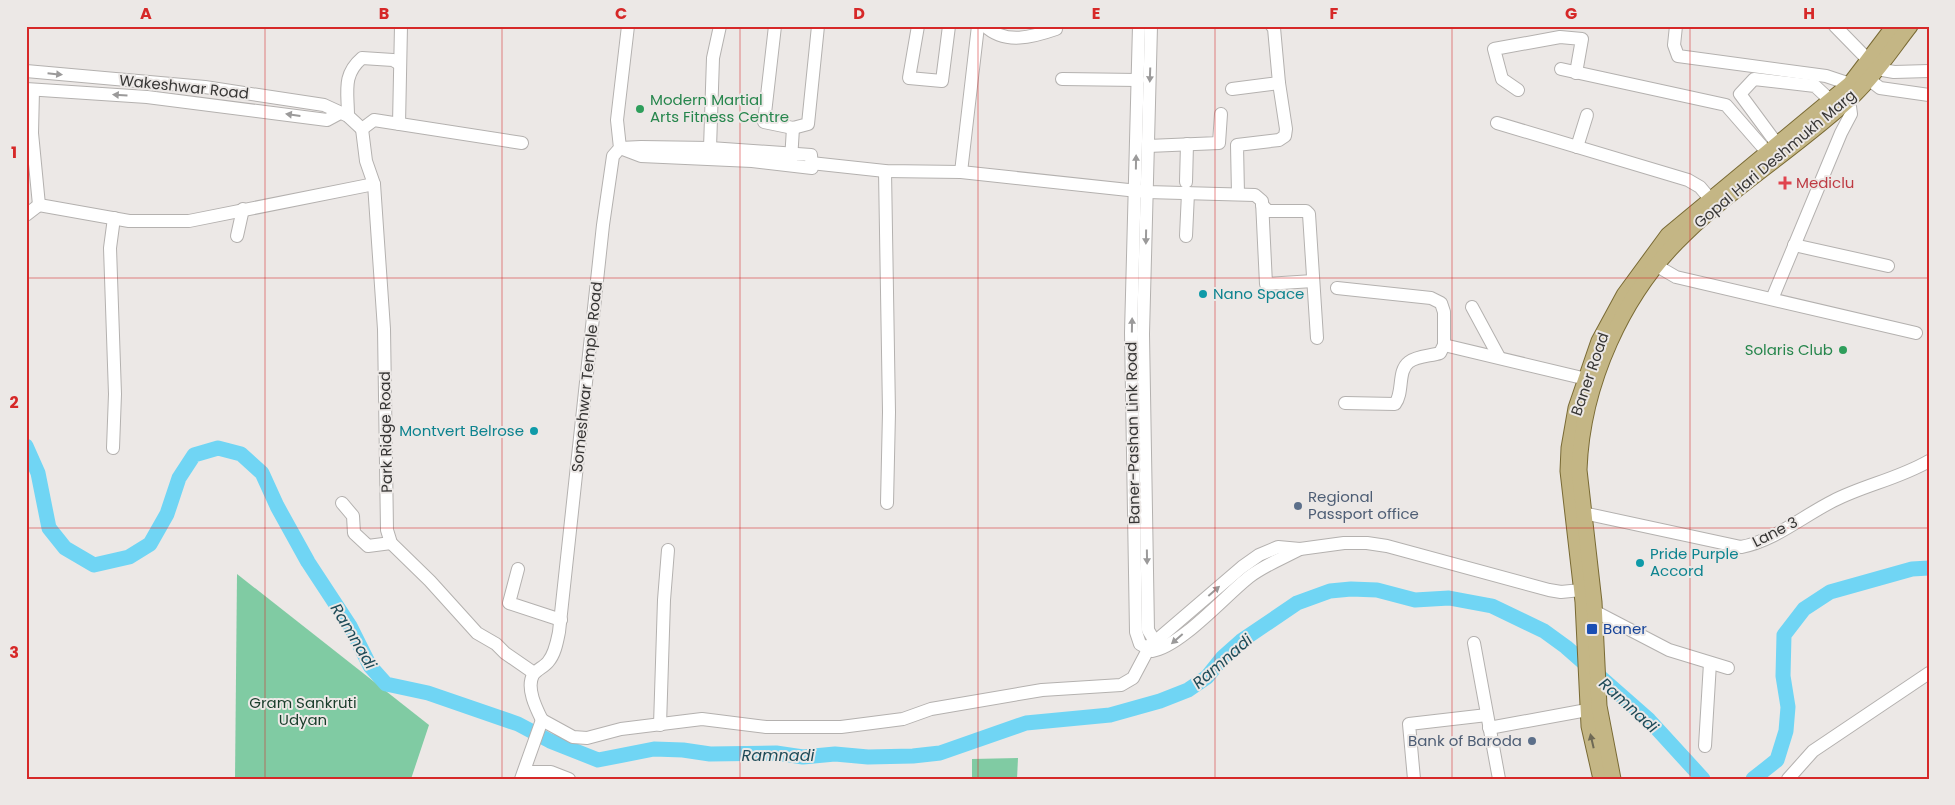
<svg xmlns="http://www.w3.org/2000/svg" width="1955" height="805" font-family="Poppins,sans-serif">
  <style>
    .green { fill: #80cba3 }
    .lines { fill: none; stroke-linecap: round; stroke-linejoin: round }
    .river { stroke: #70d5f4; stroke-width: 15 }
    .minor-casing { stroke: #b4b1af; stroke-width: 14 }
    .major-casing { stroke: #796a34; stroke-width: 17 }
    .minor { stroke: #fff; stroke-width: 12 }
    .major { stroke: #c4b685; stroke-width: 15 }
    .oneway { fill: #9b9a9a }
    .oneway2 { fill: #6f6955 }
    .grid { fill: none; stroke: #d62828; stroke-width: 1; stroke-opacity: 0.55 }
    .leisure-dot { fill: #2e9e5b; stroke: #ece8e6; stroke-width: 2 }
    .health-dot { fill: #e0444e; stroke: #ece8e6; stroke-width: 2 }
    .culture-dot { fill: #0f9aa8; stroke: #ece8e6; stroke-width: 2 }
    .service-dot { fill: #5c6f8a; stroke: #ece8e6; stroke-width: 2 }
    .transit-dot { fill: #1a4fb4; stroke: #ece8e6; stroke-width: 2 }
    .labels { text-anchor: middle; stroke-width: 4; stroke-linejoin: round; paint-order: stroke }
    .street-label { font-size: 15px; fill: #373635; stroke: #ece8e6 }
    .leisure-label { font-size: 15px; fill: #27864d; stroke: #ece8e6; text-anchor: start }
    .health-label { font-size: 15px; fill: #be3a42; stroke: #ece8e6; text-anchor: start }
    .culture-label { font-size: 15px; fill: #0d838f; stroke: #ece8e6; text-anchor: start }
    .service-label { font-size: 15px; fill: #4e5e75; stroke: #ece8e6; text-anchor: start }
    .transit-label { font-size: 15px; fill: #164399; stroke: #ece8e6; text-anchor: start }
    .park-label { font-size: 15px; fill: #183c2a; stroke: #ece8e6 }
    .water-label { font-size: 16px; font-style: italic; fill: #1e4b58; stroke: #ece8e6 }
    .neatline { fill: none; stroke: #d62828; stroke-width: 2 }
    .grid-label { font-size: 16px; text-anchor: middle; font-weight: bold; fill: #d62828 }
  </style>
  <rect width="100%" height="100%" fill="#ece8e6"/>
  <g class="green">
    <path d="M237 574 429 725 411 779H235Z"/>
    <path d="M1018 758 1017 779H972V759Z"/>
  </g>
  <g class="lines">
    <g class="river">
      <path d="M26 446 38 473 49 528 65 548 94 565 129 557 150 544 167 514 179 478 194 455 218 448 241 454 262 473 277 506 308 562 350 626 370 666 386 684 428 693 518 724 550 741 598 760 654 749 683 750 710 754 776 753 803 757 835 754 868 757 913 756 940 753 1026 723 1110 715 1160 701 1188 690 1207 677 1223 657 1241 641 1297 603 1330 591 1351 589 1377 590 1415 600 1449 598 1492 606 1544 631 1566 647 1649 720 1703 779"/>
      <path d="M1753 779 1777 760 1786 731 1788 707 1783 676 1784 635 1804 609 1830 592 1912 569 1929 568"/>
    </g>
    <defs>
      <g id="minor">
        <path d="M775 26 764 122 793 128 808 124 818 26"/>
        <path d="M918 26 909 78 942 81 949 26"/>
        <path d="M985 26C1005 45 1033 37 1056 29V26"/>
        <path d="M1139 26 1131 333 1136 632 1140 644 1152 651C1180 647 1226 595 1249 577 1265 565 1283 558 1300 549"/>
        <path d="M1151 26 1143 334 1148 630 1154 640 1158 639 1242 567 1259 555 1278 547 1300 549 1344 543H1367L1387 546 1549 590 1561 592 1581 590"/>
        <path d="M1676 26 1674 45 1678 56 1826 76 1850 84 1854 91"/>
        <path d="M1835 26 1877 69 1894 72 1929 71"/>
        <path d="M1561 69 1726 105 1767 152"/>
        <path d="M26 71 205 87 324 105 348 116 362 129"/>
        <path d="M1862 74 1880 88 1929 95"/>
        <path d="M1062 79 1138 80"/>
        <path d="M26 89 147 97 327 120 340 113"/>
        <path d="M1232 89 1279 83 1274 28 1272 26"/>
        <path d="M33 90 32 133 39 205"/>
        <path d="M1518 90 1502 79 1494 49 1560 37 1582 39 1576 73"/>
        <path d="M348 116C348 92 342 75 362 58L393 60 398 63"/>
        <path d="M1497 123 1688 180 1700 187 1711 200"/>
        <path d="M399 124 401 26"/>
        <path d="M362 129 366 161 374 184 384 329 387 530 391 543 430 581 477 633 496 644 505 653 534 673"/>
        <path d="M362 129 374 120 522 143"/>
        <path d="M1777 144 1740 94 1754 79 1815 86 1830 100"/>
        <path d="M1148 146 1219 143 1221 114"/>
        <path d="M641 147 710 148 811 155 812 168 752 161 641 156 620 148Z"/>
        <path d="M1577 147 1587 115"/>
        <path d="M710 148 713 58 720 26"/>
        <path d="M791 160 793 128"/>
        <path d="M811 163 885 171 961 172 1147 192 1255 195 1262 201 1266 284 1313 281"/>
        <path d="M885 171 889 412 887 503"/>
        <path d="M961 172 978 26"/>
        <path d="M1186 182 1187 144"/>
        <path d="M1238 194 1237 145 1279 140 1285 136 1286 129 1279 83"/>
        <path d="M39 205 129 221H189L374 184"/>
        <path d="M1262 205 1268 211H1306L1309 214 1317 338"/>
        <path d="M26 215 39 205"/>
        <path d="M237 236 243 209"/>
        <path d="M1186 236 1188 193"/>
        <path d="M1794 245 1888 266"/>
        <path d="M1657 266 1676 277 1916 333"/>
        <path d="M1337 288 1431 298 1441 303 1444 312V345L1595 381"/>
        <path d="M1772 299 1841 133 1851 114 1849 99"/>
        <path d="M1472 307 1499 357"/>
        <path d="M1345 403 1395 404C1404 392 1397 371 1409 362 1417 356 1431 356 1440 353L1444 345"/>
        <path d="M113 448 115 394 110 248 114 218"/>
        <path d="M342 503 353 516 354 533 368 546 391 543"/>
        <path d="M1583 513 1741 547C1774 541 1803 516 1833 501 1864 485 1898 479 1929 461"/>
        <path d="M518 569 509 603 561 620"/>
        <path d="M1594 611 1669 650 1728 668"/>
        <path d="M1474 643 1499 779"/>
        <path d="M542 720C536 708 526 688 533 675 536 670 544 667 548 662 555 654 557 642 559 632L603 225 613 156 620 148 617 120 628 26"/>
        <path d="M542 720 573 737 587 738 621 729 702 719 766 727H841L903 719 931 709 1042 690 1121 685 1133 678 1151 644"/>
        <path d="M660 725 664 600 668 550"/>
        <path d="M1489 728 1587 710"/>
        <path d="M1705 746 1710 663"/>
        <path d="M524 772H551L569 779"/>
        <path d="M521 779 542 720"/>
        <path d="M1414 779 1409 724 1487 715"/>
        <path d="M1788 779 1813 751 1929 673"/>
      </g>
      <g id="major">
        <path d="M1601 779 1589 726 1583 602 1568 471 1569 448 1576 408 1599 341 1624 295 1668 235 1850 84 1894 26"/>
        <path d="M1613 779 1599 706 1594 602 1579 470C1582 384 1623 293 1685 234 1738 183 1802 144 1855 94 1876 74 1892 49 1910 26"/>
      </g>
    </defs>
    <use href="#minor" class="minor-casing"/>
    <use href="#major" class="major-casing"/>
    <use href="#minor" class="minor"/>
    <use href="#major" class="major"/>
  </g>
  <defs><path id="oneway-solid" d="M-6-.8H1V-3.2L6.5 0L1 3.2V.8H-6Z" transform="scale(1.25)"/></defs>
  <g class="oneway">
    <use href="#oneway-solid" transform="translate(55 74) rotate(6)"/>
    <use href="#oneway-solid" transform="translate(1150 75) rotate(92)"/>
    <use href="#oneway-solid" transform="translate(120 95) rotate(-176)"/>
    <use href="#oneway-solid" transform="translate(293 115) rotate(-172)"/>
    <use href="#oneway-solid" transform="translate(1136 162) rotate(-89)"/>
    <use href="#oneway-solid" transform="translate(1146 237) rotate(91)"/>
    <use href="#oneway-solid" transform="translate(1132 325) rotate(-89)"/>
    <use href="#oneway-solid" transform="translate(1147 557) rotate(89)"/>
    <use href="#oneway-solid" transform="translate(1214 591) rotate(-41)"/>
    <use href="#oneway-solid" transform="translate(1177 639) rotate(139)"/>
  </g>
  <use class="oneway2" href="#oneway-solid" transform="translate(1592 741) rotate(-103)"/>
  <path class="grid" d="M265 26V779M502 26V779M740 26V779M978 26V779M1215 26V779M1452 26V779M1690 26V779M26 278H1929M26 528H1929"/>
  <g class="leisure-dot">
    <circle cx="640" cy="109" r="5"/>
    <circle cx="1843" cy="350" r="5"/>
  </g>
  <path class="health-dot" d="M1782.5 175.5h5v5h5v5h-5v5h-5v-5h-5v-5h5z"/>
  <g class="culture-dot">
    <circle cx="1203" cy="294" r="5"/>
    <circle cx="534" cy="431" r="5"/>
    <circle cx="1640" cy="563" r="5"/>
  </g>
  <g class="service-dot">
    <circle cx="1298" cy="506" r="5"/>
    <circle cx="1532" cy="741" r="5"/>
  </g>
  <rect class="transit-dot" x="1586" y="623" width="12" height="12" rx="2.5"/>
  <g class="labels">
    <g class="street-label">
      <text transform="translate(184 87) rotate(6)" y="5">Wakeshwar Road</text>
      <text transform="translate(1775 159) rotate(-40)" y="5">Gopal Hari Deshmukh Marg</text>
      <text transform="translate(1590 374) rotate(-71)" y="5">Baner Road</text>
      <text transform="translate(587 377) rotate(-84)" y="5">Someshwar Temple Road</text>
      <text transform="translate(386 432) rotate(-91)" y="5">Park Ridge Road</text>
      <text transform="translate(1133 433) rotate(-91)" y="5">Baner-Pashan Link Road</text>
      <text transform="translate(1775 532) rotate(-27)" y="5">Lane 3</text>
    </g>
    <g class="leisure-label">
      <text x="650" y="105">Modern Martial<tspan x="650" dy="17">Arts Fitness Centre</tspan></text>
      <text x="1833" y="355" text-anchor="end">Solaris Club</text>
    </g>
    <g class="health-label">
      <text x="1796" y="188">Mediclu</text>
    </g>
    <g class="culture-label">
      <text x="1213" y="299">Nano Space</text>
      <text x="524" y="436" text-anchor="end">Montvert Belrose</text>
      <text x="1650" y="559">Pride Purple<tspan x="1650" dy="17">Accord</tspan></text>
    </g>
    <g class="service-label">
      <text x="1308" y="502">Regional<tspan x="1308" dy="17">Passport office</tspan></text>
      <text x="1522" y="746" text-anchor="end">Bank of Baroda</text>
    </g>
    <g class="transit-label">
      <text x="1603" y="634">Baner</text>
    </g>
    <g class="park-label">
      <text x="303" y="708">Gram Sankruti<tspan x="303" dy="17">Udyan</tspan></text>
    </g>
    <g class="water-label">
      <text transform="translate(354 636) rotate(59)" y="6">Ramnadi</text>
      <text transform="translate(1222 661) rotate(-41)" y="6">Ramnadi</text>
      <text transform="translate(1629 705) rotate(42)" y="6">Ramnadi</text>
      <text x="778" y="761">Ramnadi</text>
    </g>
  </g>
  <rect width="1955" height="805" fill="none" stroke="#ece8e6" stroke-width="55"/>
  <rect x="28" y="28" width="1900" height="750" class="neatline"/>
  <g class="grid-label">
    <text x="146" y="19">A</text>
    <text x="384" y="19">B</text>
    <text x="621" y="19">C</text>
    <text x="859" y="19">D</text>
    <text x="1096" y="19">E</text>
    <text x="1334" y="19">F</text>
    <text x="1571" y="19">G</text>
    <text x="1809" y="19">H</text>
    <text x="14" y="158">1</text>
    <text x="14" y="408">2</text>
    <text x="14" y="658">3</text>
  </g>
</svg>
